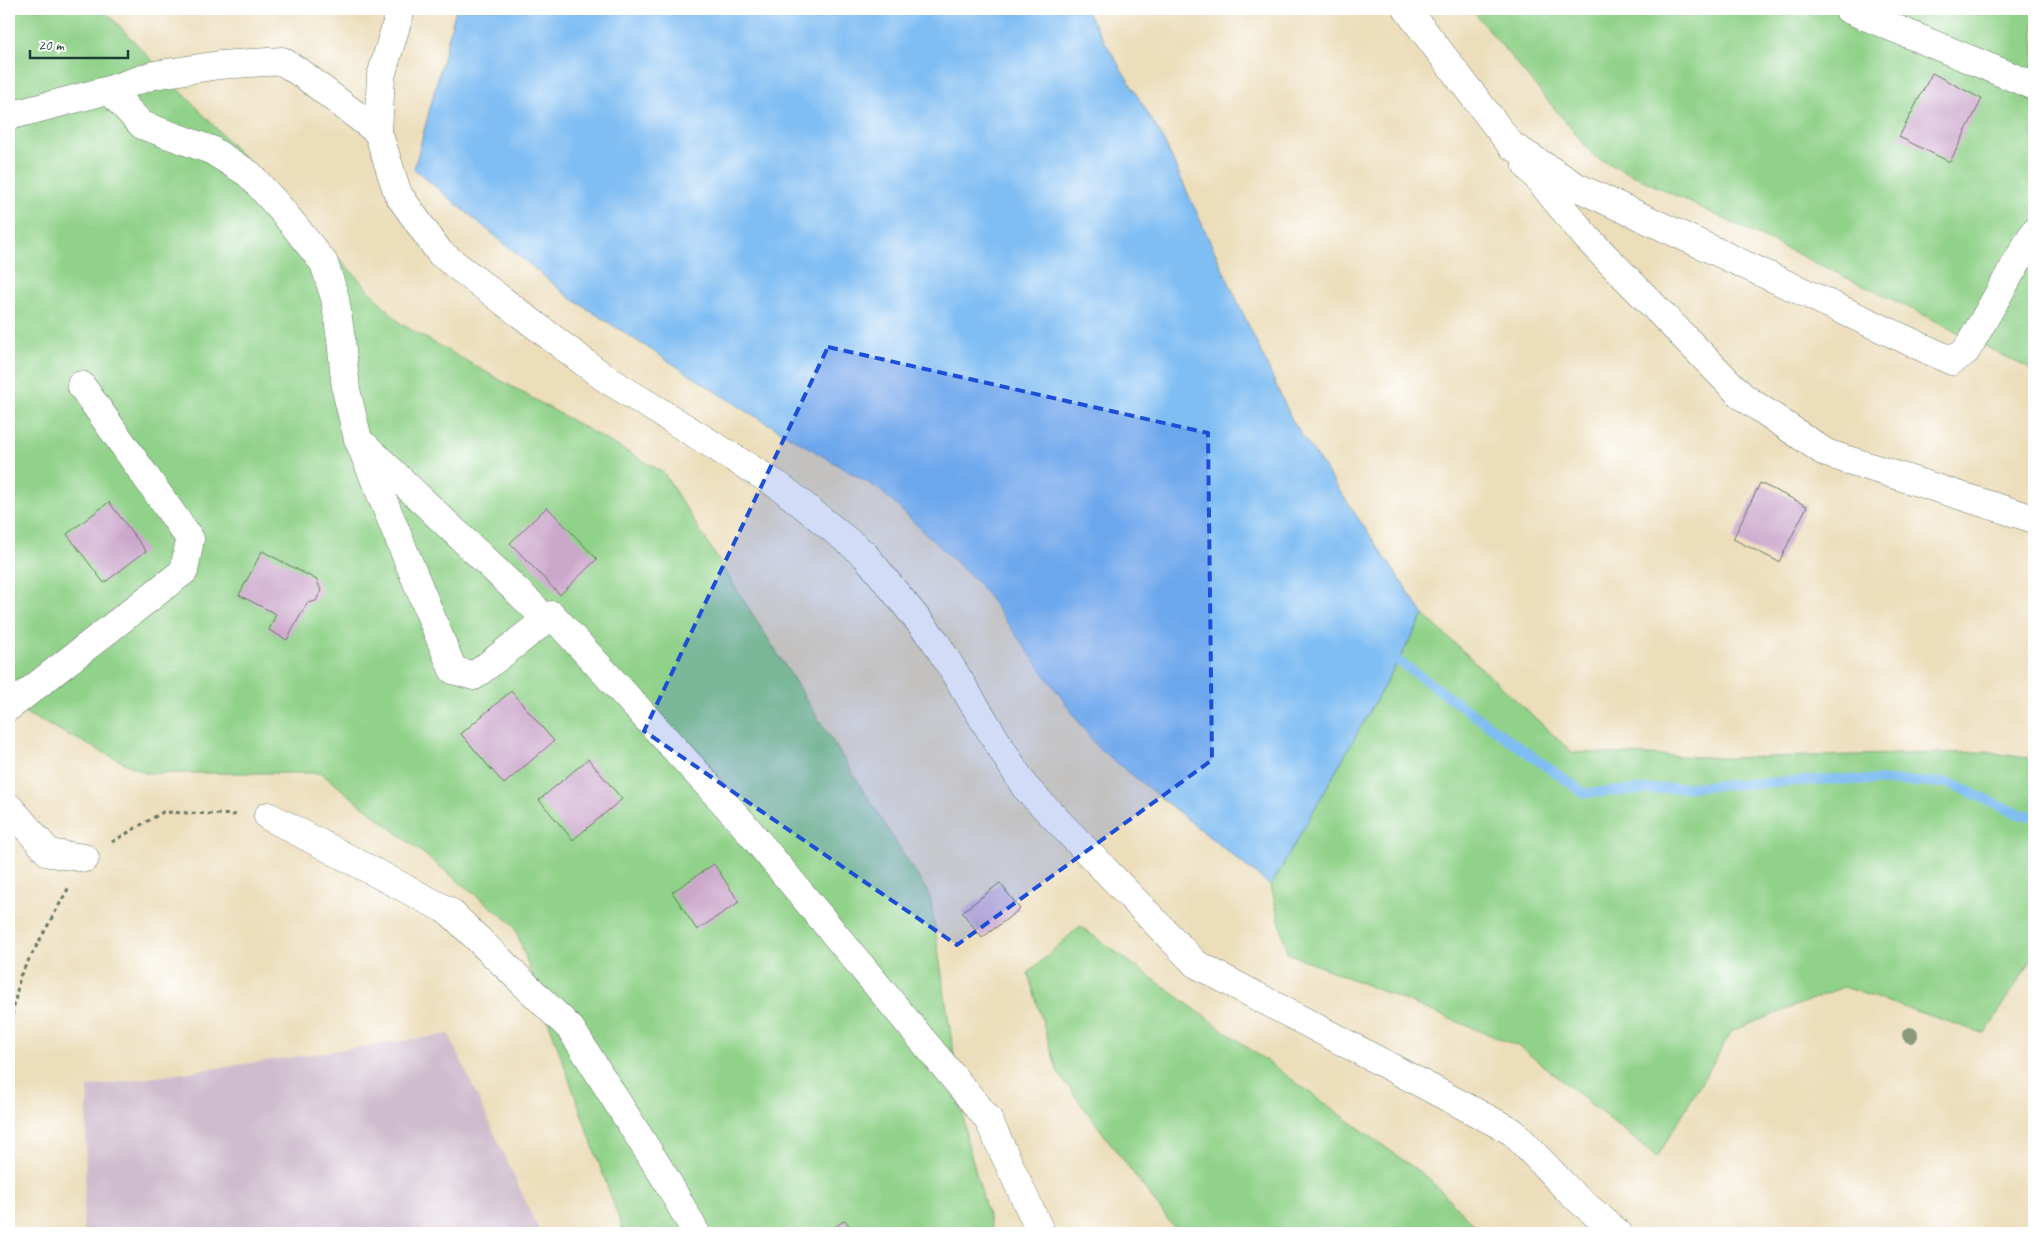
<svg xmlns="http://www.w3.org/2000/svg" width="2043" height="1242" font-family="Caveat,sans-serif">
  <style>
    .industrial { fill: #cfbdce }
    .green { fill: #91d28a; stroke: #58885f }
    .water { fill: #80bdf3; stroke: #507d94 }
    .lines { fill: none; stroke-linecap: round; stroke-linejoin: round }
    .stream { stroke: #80bdf3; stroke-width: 10 }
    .building { fill: #cca7cc }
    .minor-casing { stroke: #677563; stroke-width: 29 }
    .path { stroke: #677563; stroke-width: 3; stroke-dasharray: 4 4; stroke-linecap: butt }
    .minor { stroke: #fff; stroke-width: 28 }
    .tree { fill: #8b9a7d }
    .marked { fill: #1d4ed8; fill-opacity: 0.2; stroke: #1d4ed8; stroke-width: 4; stroke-dasharray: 10 6; stroke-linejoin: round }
  </style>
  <rect width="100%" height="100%" fill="#fff"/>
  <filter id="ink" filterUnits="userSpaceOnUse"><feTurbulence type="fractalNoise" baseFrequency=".02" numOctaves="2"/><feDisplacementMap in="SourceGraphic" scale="10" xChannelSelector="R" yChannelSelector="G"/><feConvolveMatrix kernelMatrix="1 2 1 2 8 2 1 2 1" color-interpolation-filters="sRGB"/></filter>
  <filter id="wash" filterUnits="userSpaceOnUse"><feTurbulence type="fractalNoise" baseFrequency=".0096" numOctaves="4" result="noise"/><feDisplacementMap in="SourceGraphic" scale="20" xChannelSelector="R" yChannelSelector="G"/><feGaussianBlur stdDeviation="1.12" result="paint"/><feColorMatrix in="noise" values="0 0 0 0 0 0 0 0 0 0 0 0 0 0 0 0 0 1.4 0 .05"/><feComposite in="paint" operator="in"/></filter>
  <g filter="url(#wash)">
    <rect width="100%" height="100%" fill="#ecdebb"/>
    <path class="industrial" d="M449 1034 540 1233H83L88 1087Z"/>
    <g class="green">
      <path d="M9 9H98L112 18 401 324 663 472 930 896 967 1141 993 1233H624L514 925 321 773H145L9 705Z"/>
      <path d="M1471 9H2034V371L1912 309 1595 157Z"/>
      <path d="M1424 615 1572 752 1728 758 1985 752 2034 759V956L1985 1034 1843 987 1732 1031 1657 1157 1520 1047 1287 953 1271 886Z"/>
      <path d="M1080 926 1428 1178 1482 1233H1178L1058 1073 1028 973Z"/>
    </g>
    <path class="water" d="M456 9H1085L1161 135 1293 422 1424 615 1271 886 1097 747 980 585 880 490 740 407 569 297 414 169Z"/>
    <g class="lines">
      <path class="stream" d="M1387 653 1584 793 1836 779 1950 783 2018 814 2034 816"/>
    </g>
    <g id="blocks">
      <g class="building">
        <path d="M1932 73 1982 99 1950 162 1899 137Z"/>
        <path d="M1760 483 1807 506 1779 562 1733 539Z"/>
        <path d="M109 502 146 551 104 583 67 534Z"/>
        <path d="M547 507 597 559 560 595 510 543Z"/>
        <path d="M262 551 317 580 321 591 316 601 307 603 287 640 269 630 276 614 239 595Z"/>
        <path d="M511 691 554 741 504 784 461 734Z"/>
        <path d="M588 759 622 799 573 840 539 800Z"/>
        <path d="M714 864 739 902 697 930 672 892Z"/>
        <path d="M1000 883 1020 909 982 938 962 912Z"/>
        <path d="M845 1220 854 1233H826Z"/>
      </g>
    </g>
  </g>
  <g filter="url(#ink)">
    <use href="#blocks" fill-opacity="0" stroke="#677563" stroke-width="1"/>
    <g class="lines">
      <defs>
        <g id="minor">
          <path d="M401 9 381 76 378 132 398 194 440 253 605 378 782 488 865 555 935 641 1025 787 1196 964 1513 1132 1572 1194 1618 1233"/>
          <path d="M1407 9 1511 145 1577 187 1952 361 1966 351 2034 232"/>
          <path d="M1848 9 2034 86"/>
          <path d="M109 90 142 125 211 150 249 174 280 208 324 263 335 298 341 339 346 390 358 439 453 670 474 676 552 615 740 820 988 1119 1041 1233"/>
          <path d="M9 116 109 90 154 75 219 65 282 61 305 76 378 132"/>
          <path d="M1526 164 1587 238 1742 396 1826 453 2034 519"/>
          <path d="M365 446 534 607"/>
          <path d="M9 707 184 571 190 539 81 385"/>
          <path d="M9 807 49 853 85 858"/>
          <path d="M268 816 450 912 571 1029 667 1181 696 1233"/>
        </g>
      </defs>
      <use href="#minor" class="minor-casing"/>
      <g class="path">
        <path d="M112 842 163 812 239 815"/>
        <path d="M9 1031 20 976 69 887"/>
      </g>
      <use href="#minor" class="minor"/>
    </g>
    <circle class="tree" cx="1910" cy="1035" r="8"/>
  </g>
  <path class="marked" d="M828 347 1208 433 1212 760 957 945 644 731Z"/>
  <rect width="2043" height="1242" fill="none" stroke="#fff" stroke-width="30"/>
  <path d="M30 50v8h98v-8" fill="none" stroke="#1f3d34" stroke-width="2.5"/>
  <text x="38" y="50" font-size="15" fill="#1f3d34" stroke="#ffffff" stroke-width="4" paint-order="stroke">20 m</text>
</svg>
